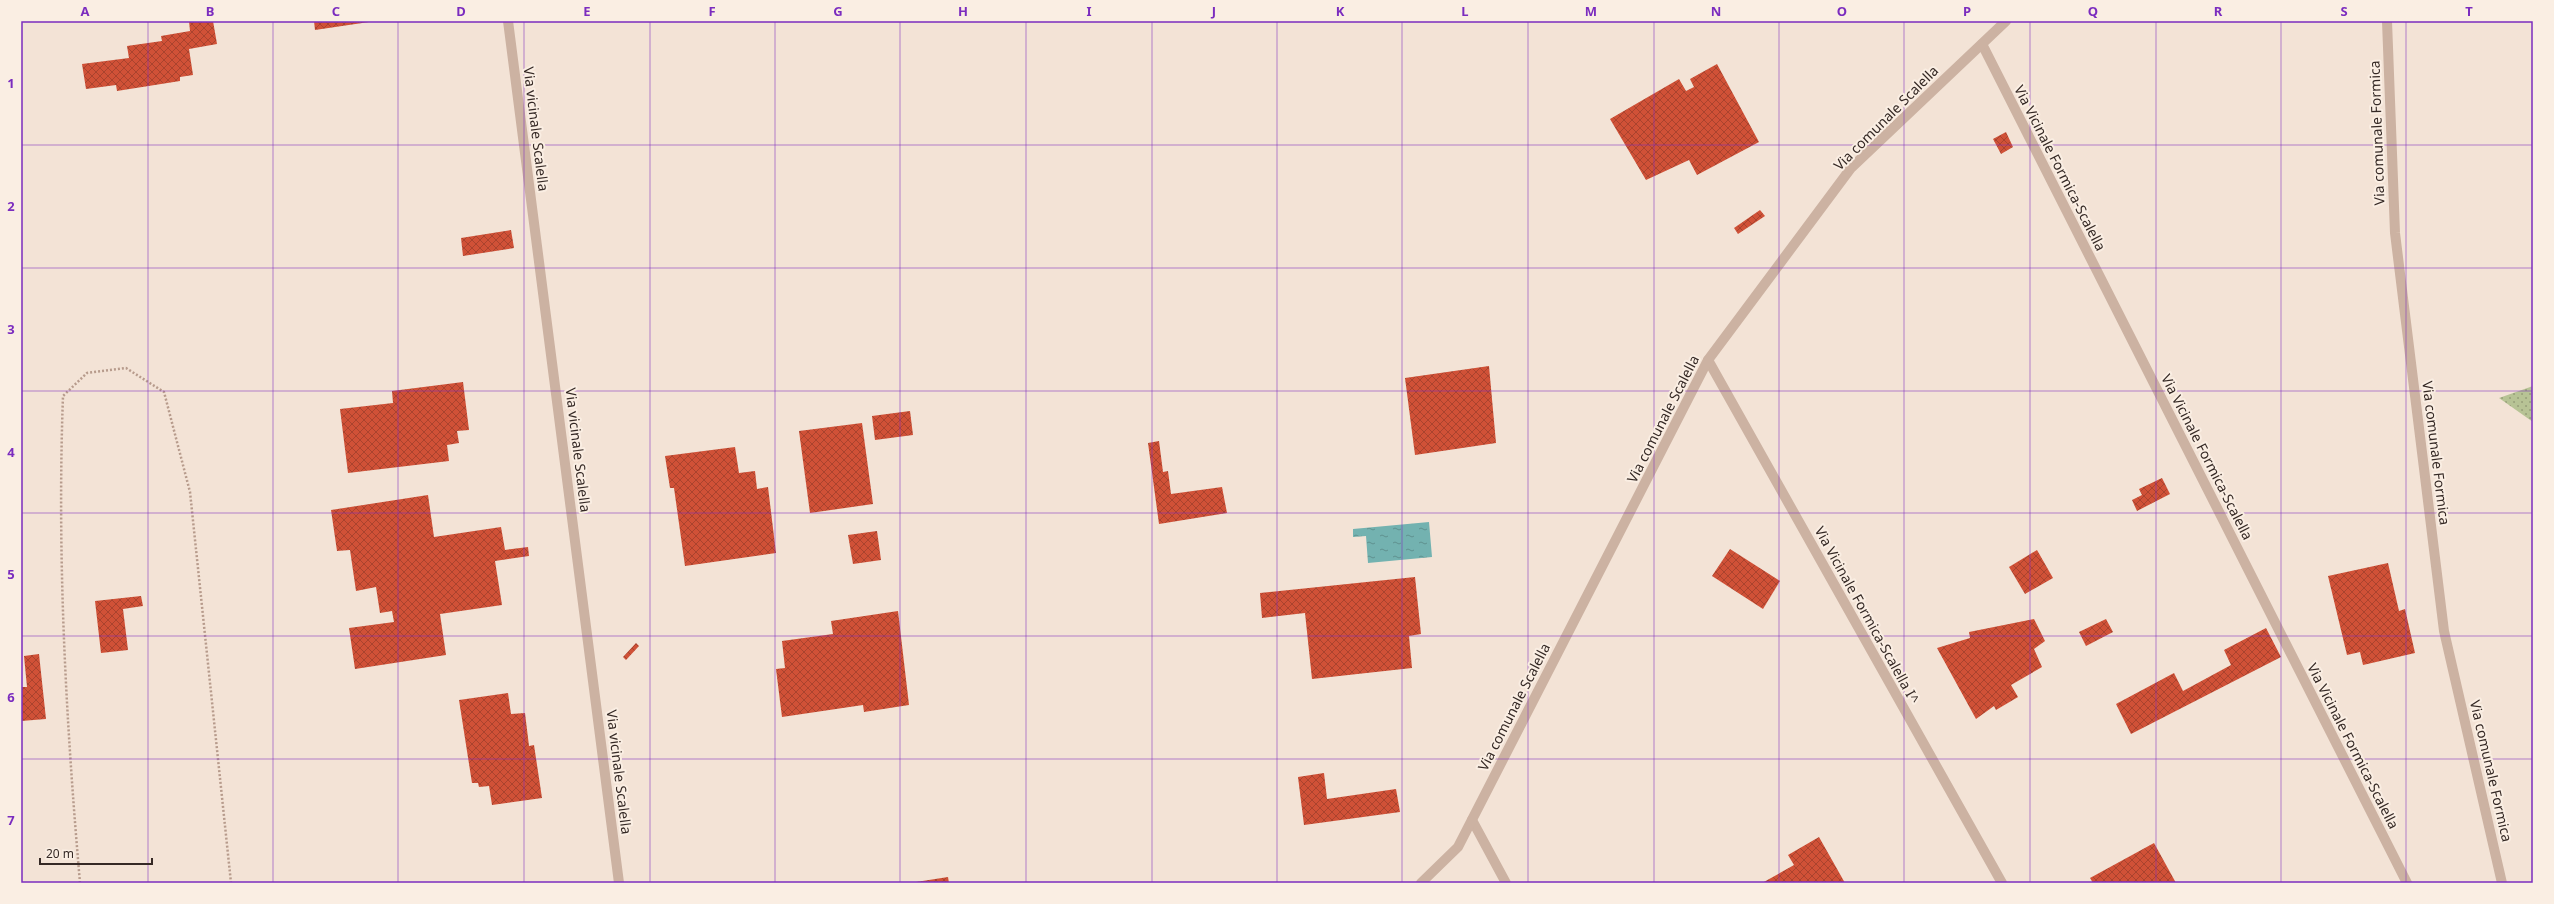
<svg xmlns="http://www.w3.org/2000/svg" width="2554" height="904" font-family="'Noto Sans',sans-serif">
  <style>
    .green { fill: url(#green-dots) }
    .water { fill: url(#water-ripples) }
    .building { fill: url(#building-cross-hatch) }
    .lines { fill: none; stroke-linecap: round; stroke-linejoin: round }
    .path { stroke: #b79b8c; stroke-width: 2.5; stroke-dasharray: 2 2; stroke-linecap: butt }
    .minor { stroke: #ccb2a2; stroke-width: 10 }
    .grid { fill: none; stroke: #7b2cbf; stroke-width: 1; stroke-opacity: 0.55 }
    .labels { text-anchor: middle; stroke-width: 4; stroke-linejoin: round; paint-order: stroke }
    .street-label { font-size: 14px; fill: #352925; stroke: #faeee3 }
    .neatline { fill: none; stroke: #7b2cbf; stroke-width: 1.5 }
    .grid-label { font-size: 13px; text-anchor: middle; font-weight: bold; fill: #7b2cbf }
  </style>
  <defs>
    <pattern id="green-dots" width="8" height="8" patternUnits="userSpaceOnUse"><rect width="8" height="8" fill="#b7c395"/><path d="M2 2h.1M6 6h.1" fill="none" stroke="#969e79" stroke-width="1.8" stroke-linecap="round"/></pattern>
    <pattern id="water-ripples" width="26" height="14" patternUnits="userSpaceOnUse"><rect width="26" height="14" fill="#73b2b0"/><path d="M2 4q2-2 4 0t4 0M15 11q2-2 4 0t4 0" fill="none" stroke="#5f918f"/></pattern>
    <pattern id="building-cross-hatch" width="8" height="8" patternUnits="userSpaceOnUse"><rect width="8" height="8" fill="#d05137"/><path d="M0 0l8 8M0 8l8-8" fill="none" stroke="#aa432e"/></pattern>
  </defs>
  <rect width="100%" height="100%" fill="#f3e3d6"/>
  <path class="green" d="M2533 386V422L2499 398Z"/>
  <path class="water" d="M1429 522 1432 557 1368 563 1366 536 1353 537V529Z"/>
  <g class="building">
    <path d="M189 21H213L217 44 189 49 193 75 180 77V81L117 91 116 85 86 89 82 64 129 58 127 46 162 41 161 36 190 31Z"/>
    <path d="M314 21H369V22L315 30Z"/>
    <path d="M1717 64 1759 142 1697 175 1689 160 1646 180 1610 119 1679 79 1686 91 1694 87 1690 79Z"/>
    <path d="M2006 132 2013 147 2001 154 1993 139Z"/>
    <path d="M1760 210 1765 216 1738 234 1734 228Z"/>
    <path d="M511 230 514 248 463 256 461 238Z"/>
    <path d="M1489 366 1496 443 1415 455 1405 378Z"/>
    <path d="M463 382 469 430 457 431 459 443 447 445 449 461 348 473 340 409 393 403 392 391Z"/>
    <path d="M910 411 913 435 875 440 872 416Z"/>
    <path d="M862 423 873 504 810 513 799 431Z"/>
    <path d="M1159 441 1163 472 1168 471 1171 494 1222 487 1227 513 1159 524 1148 443Z"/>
    <path d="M735 447 739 473 755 471 757 489 768 487 776 553 685 566 674 488H670L665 456Z"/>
    <path d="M2162 478 2170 494 2137 511 2132 500 2142 495 2139 489Z"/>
    <path d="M428 495 434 537 501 527 505 550 528 547 529 556 495 561 502 605 440 614 446 655 355 669 349 628 394 622 392 611 380 613 376 587 356 591 350 550 337 551 331 510Z"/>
    <path d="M877 531 881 560 853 564 848 535Z"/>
    <path d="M1730 549 1780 581 1763 609 1712 576Z"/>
    <path d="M2037 550 2053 578 2025 594 2009 567Z"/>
    <path d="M2388 563 2399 611 2405 609 2415 653 2363 665 2360 652 2347 655 2328 576Z"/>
    <path d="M1415 577 1421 634 1409 636 1412 668 1312 679 1305 613 1262 618 1260 593Z"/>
    <path d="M141 596 143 606 123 609 128 650 101 653 95 601Z"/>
    <path d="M898 611 909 705 864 712 863 705 782 717 776 669 785 668 782 641 833 634 831 621Z"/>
    <path d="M2034 619 2045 641 2034 649 2042 667 2011 685 2018 697 1996 710 1994 706 1976 719 1937 648 1970 638 1969 632Z"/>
    <path d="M2106 619 2113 632 2086 646 2079 632Z"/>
    <path d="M2266 628 2281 657 2131 734 2116 704 2174 673 2183 691 2231 665 2224 650Z"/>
    <path d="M636 643 639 646 626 660 623 657Z"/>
    <path d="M39 654 46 719 21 721V687H27L24 656Z"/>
    <path d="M508 693 511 714 525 713 529 746 534 745 542 798 492 805 489 786 479 787 478 783H472L459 700Z"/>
    <path d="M1324 773 1327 799 1396 789 1400 812 1304 825 1298 777Z"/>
    <path d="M1819 837 1845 883H1762L1794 865 1788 855Z"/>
    <path d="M2154 843 2176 883H2093L2090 878Z"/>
    <path d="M948 877 949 883H916V882Z"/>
  </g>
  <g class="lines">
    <path class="path" d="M80 883C66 721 57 558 63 396L87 373 126 368 164 392 190 492 231 883"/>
    <g class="minor">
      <path d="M508 21 619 883"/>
      <path d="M2387 21 2395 233 2444 631 2502 883"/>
      <path d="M1982 44 2407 883"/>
      <path d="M1708 360 2002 883"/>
      <path d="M1472 820 1506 883"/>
      <path d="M1421 883 1458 847 1708 360 1851 168 2006 21"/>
    </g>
  </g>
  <path class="grid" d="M148 21V883M273 21V883M398 21V883M524 21V883M650 21V883M775 21V883M900 21V883M1026 21V883M1152 21V883M1277 21V883M1402 21V883M1528 21V883M1654 21V883M1779 21V883M1904 21V883M2030 21V883M2156 21V883M2281 21V883M2406 21V883M21 145H2533M21 268H2533M21 391H2533M21 513H2533M21 636H2533M21 759H2533"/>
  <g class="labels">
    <g class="street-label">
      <text transform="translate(1886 118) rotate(-45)" y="5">Via comunale Scalella</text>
      <text transform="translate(536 129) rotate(83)" y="5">Via vicinale Scalella</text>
      <text transform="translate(2377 133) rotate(-92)" y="5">Via comunale Formica</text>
      <text transform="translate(2060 168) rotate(63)" y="5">Via Vicinale Formica-Scalella</text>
      <text transform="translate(1663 419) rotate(-63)" y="5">Via comunale Scalella</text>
      <text transform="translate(578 450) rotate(83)" y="5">Via vicinale Scalella</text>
      <text transform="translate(2436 453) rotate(83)" y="5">Via comunale Formica</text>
      <text transform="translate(2207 457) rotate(63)" y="5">Via Vicinale Formica-Scalella</text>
      <text transform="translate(1867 615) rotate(61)" y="5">Via Vicinale Formica-Scalella I^</text>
      <text transform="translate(1514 707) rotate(-63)" y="5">Via comunale Scalella</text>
      <text transform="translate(2353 746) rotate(63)" y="5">Via Vicinale Formica-Scalella</text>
      <text transform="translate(2491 771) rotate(77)" y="5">Via comunale Formica</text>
      <text transform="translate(619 772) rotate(83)" y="5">Via vicinale Scalella</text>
    </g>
  </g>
  <rect width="2554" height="904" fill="none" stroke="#faeee3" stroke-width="44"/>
  <path d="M40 858v6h112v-6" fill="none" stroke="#352925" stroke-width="2"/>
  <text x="46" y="858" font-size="12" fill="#352925" stroke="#faeee3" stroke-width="3" paint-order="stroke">20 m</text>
  <rect x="22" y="22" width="2510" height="860" class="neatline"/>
  <g class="grid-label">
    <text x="85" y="16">A</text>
    <text x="210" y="16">B</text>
    <text x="336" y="16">C</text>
    <text x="461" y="16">D</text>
    <text x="587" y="16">E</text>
    <text x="712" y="16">F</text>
    <text x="838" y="16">G</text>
    <text x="963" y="16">H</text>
    <text x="1089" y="16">I</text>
    <text x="1214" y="16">J</text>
    <text x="1340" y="16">K</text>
    <text x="1465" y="16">L</text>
    <text x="1591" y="16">M</text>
    <text x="1716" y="16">N</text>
    <text x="1842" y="16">O</text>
    <text x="1967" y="16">P</text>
    <text x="2093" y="16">Q</text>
    <text x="2218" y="16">R</text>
    <text x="2344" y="16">S</text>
    <text x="2469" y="16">T</text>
    <text x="11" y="88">1</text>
    <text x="11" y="211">2</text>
    <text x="11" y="334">3</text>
    <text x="11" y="457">4</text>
    <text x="11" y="579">5</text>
    <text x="11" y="702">6</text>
    <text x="11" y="825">7</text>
  </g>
</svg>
